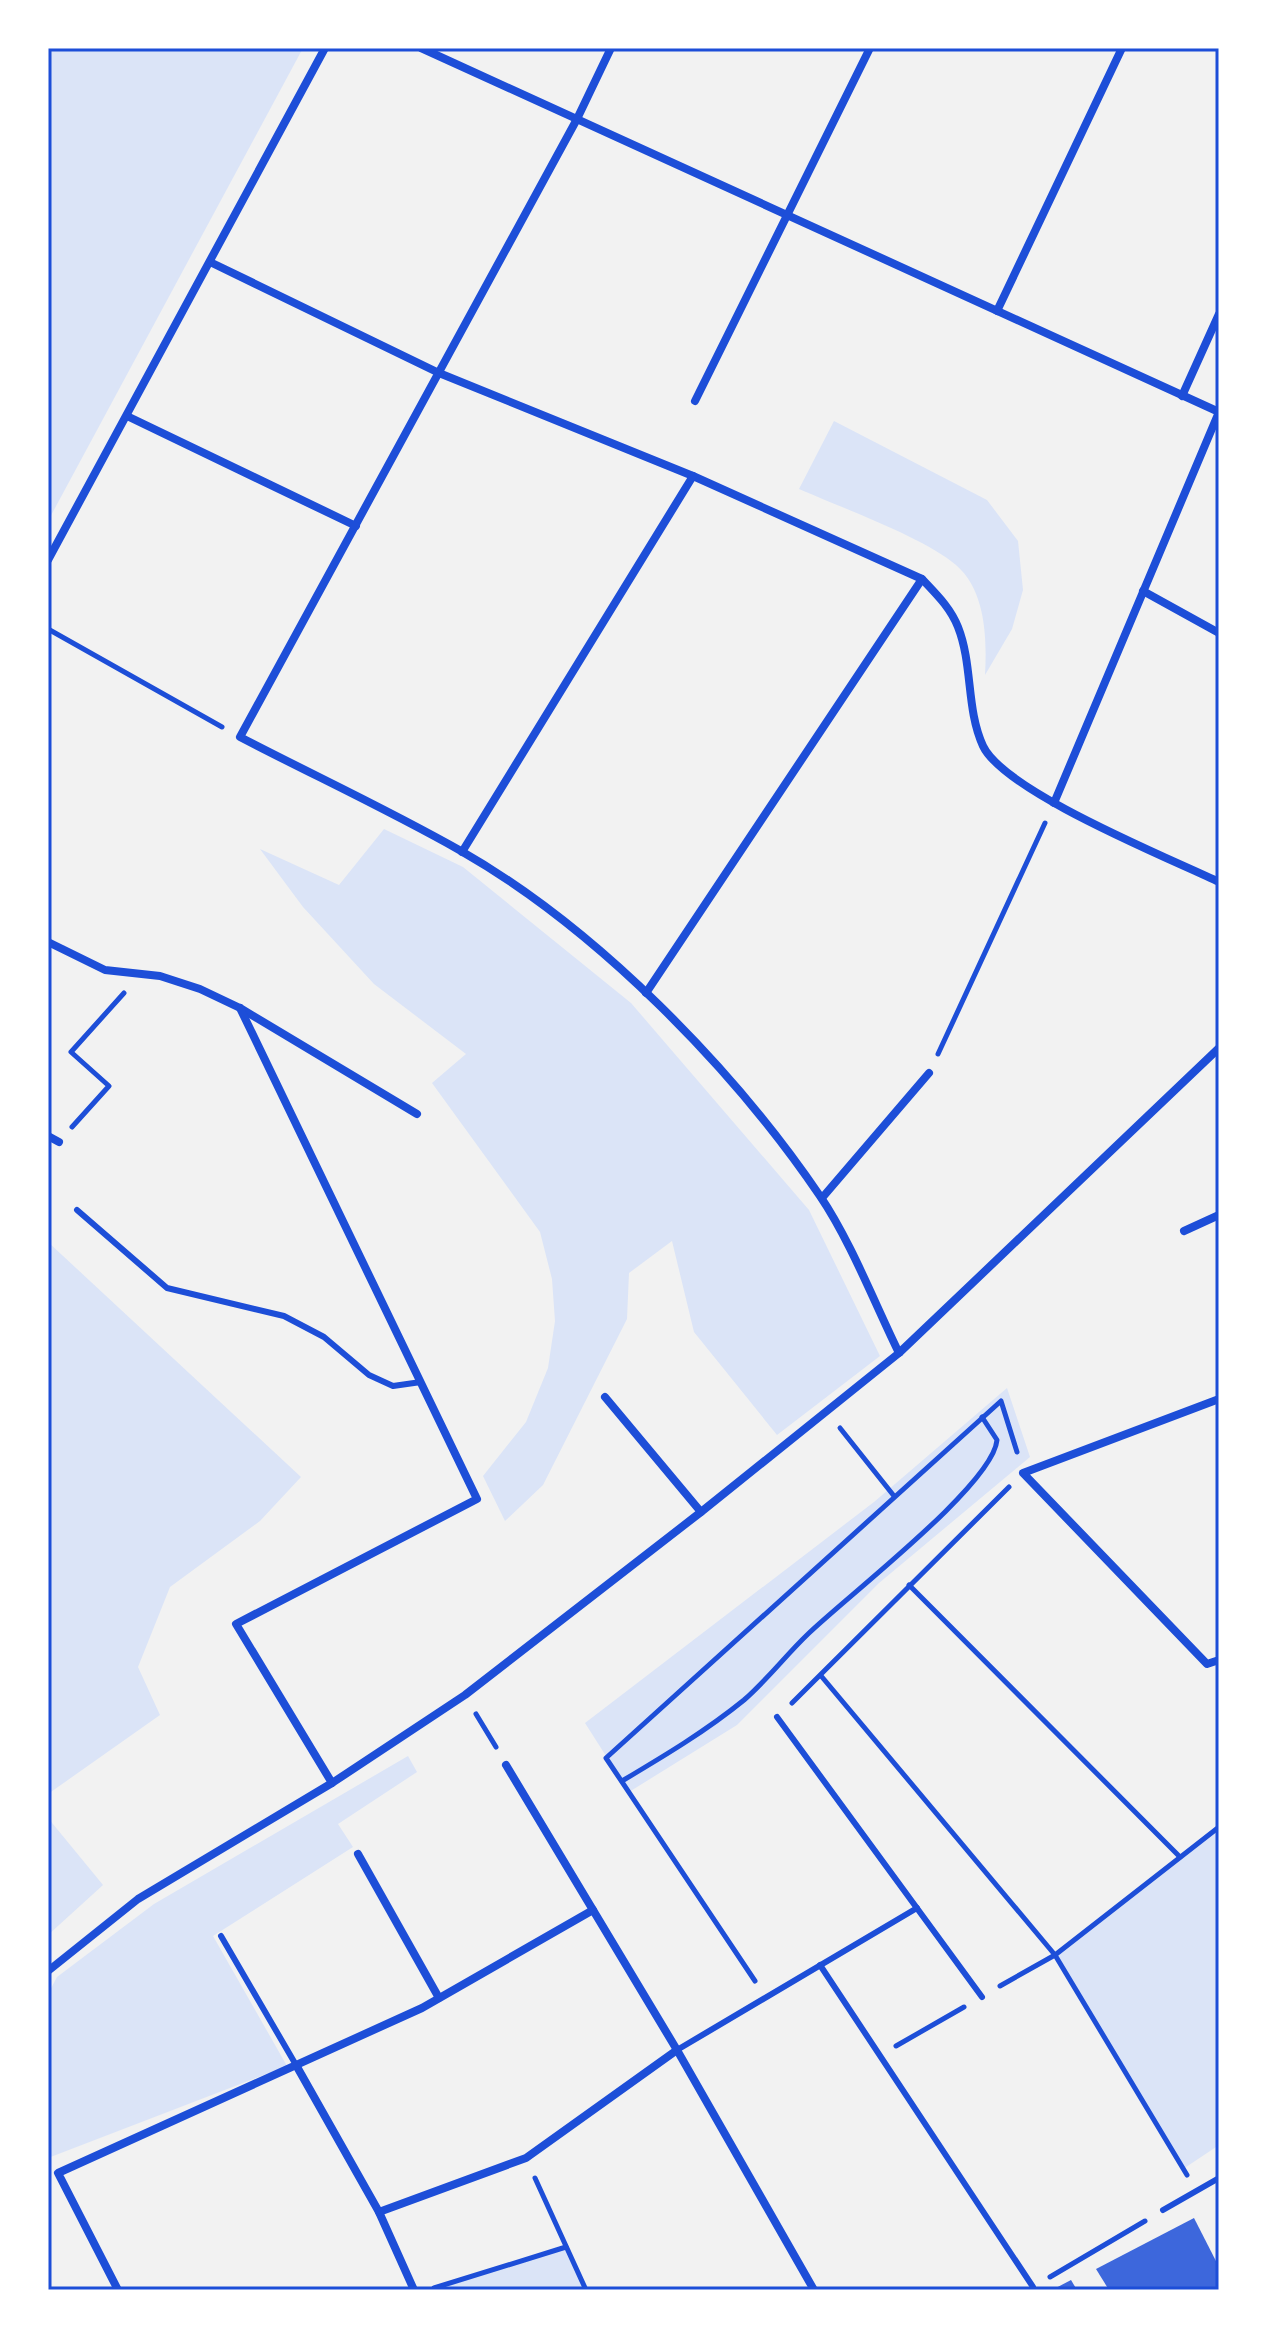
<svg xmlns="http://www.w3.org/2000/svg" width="1267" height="2338" font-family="'Public Sans',sans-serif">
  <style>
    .green { fill: #dbe4f7 }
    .building { fill: #3d67dc }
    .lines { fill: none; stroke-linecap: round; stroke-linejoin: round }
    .path { stroke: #1d4ed8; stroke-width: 5 }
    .service { stroke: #1d4ed8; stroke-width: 6 }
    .minor { stroke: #1d4ed8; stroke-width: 8 }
    .neatline { fill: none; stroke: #1d4ed8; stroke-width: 3 }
  </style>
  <rect width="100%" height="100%" fill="#f2f2f2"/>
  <g class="green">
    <path d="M48 48H303L48 521Z"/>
    <path d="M834 421 987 500 1018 541 1023 590 1012 629 985 675C987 639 986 591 956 565 925 538 840 507 799 489Z"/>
    <path d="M384 829 463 867 631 1003 809 1210 880 1356 777 1435 694 1332 672 1241 629 1273 627 1319 543 1485 505 1521 483 1476 526 1422 548 1368 555 1321 552 1279 540 1232 432 1083 466 1054 374 984 303 907 260 849 339 885Z"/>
    <path d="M48 1242 301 1477 260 1521 170 1587 138 1667 160 1715 48 1794Z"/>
    <path d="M1007 1388 1030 1457 879 1583 737 1725 629 1792 585 1723 874 1502Z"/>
    <path d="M408 1756 417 1772 338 1824 353 1847 213 1936 287 2066 48 2158V1994L57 1977 154 1904Z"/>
    <path d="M48 1818 103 1885 48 1935Z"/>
    <path d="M1219 1827V2145L1183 2169 1055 1955Z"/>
    <path d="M566 2247 586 2290 431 2289Z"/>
  </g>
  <g class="building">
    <path d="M1194 2218 1219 2267V2290H1109L1096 2269Z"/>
    <path d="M1071 2280 1077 2290H1052Z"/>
  </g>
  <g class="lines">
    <g class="path">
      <path d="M48 629 222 727"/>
      <path d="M938 1054 1045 823"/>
      <path d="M72 1127 109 1086 71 1052 124 993"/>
      <path d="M840 1428 894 1496"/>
      <path d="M909 1585 1180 1857"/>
      <path d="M822 1677 1055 1955 1187 2175"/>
      <path d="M792 1703 1009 1487"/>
      <path d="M476 1714 496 1747"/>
      <path d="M622 1781C664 1756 706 1731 744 1700 767 1680 786 1655 808 1634 846 1597 993 1485 997 1440L982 1417"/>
      <path d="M755 1981 606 1758 1001 1401 1017 1452"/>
      <path d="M1000 1986 1055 1955 1219 1827"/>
      <path d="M896 2046 964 2007"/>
      <path d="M535 2178 586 2290"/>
      <path d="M1050 2277 1145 2221"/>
      <path d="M434 2288 566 2247"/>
    </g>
    <g class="service">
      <path d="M77 1210 167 1288 284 1316 324 1337 369 1375 393 1386 421 1382"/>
      <path d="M777 1717 982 1997"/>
      <path d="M221 1936 296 2065"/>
      <path d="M820 1965 1033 2287"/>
      <path d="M677 2050 917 1908"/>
      <path d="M1163 2210 1219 2178"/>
    </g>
    <g class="minor">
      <path d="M421 48 1219 412"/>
      <path d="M611 48 577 119 240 737C313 775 389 810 461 851 596 928 733 1068 820 1196 850 1240 875 1304 899 1353"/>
      <path d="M210 262 439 373 693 476 922 579C936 594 950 607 958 627 973 665 966 709 983 746 1005 792 1169 858 1219 882"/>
      <path d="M997 311 1122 48"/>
      <path d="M1182 396 1219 314"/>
      <path d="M695 401 870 48"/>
      <path d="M127 416 356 526"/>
      <path d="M48 560 325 48"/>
      <path d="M1143 591 1219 633"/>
      <path d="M1054 803 1219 412"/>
      <path d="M462 852 693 476"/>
      <path d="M48 942 105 970 160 976 200 989 240 1008 417 1114"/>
      <path d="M646 993 922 579"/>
      <path d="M240 1008 477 1499 236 1624 332 1783"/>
      <path d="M48 1136 59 1142"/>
      <path d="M822 1198 929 1073"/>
      <path d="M1184 1231 1219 1215"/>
      <path d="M605 1397 701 1512"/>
      <path d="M1219 1399 1023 1473 1207 1664 1219 1660"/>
      <path d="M506 1765 677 2050 814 2290"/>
      <path d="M358 1854 439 1998"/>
      <path d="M48 1971 138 1899 332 1783 465 1695 701 1512 899 1353 1219 1048"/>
      <path d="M296 2065 379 2212 414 2290"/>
      <path d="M379 2212 526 2158 677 2050"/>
      <path d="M118 2290 58 2173 422 2008 593 1910"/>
    </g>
  </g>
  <rect width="1267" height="2338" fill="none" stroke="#ffffff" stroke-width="100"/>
  <rect x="50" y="50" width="1167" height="2238" class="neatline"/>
</svg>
